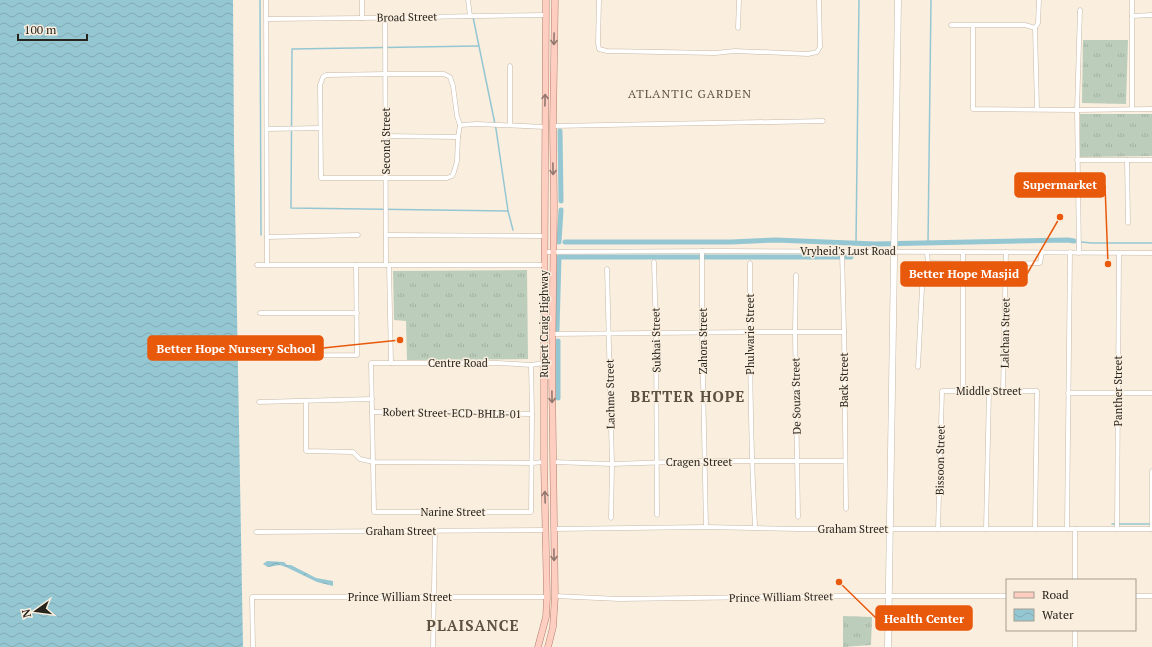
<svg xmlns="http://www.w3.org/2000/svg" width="1152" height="647" font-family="'PT Serif',serif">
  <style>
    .grass { fill: url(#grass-tufts) }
    .pitch { fill: #bccebb }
    .water { fill: url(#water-waves) }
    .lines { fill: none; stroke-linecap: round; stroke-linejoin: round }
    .stream { stroke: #95c7d3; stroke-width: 1.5 }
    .canal { stroke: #95c7d3; stroke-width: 5 }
    .street-casing { stroke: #c5b9aa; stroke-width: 5 }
    .secondary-casing { stroke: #c5b9aa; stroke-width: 7 }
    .primary-casing { stroke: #b37d6d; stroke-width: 7 }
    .street { stroke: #fff; stroke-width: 4 }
    .secondary { stroke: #fff; stroke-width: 6 }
    .primary { stroke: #fecec1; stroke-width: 6 }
    .oneway { stroke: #92786f }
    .labels { text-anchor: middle; stroke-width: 3; stroke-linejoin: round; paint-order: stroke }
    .street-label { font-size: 11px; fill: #27231d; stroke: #faeede }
    .neighbourhood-label { font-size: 12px; letter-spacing: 1px; fill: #5c5244; stroke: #faeede }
    .district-label { font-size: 15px; font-weight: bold; letter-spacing: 1px; fill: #5c5244; stroke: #faeede }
    .leader { fill: none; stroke: #e8590c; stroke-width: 1.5 }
    .callout-dot { fill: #e8590c; stroke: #faeede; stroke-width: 1.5 }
    .callout { fill: #e8590c; stroke: #e8590c; stroke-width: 1.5 }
    .callout-label { font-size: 12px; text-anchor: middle; font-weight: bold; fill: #fff }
  </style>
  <defs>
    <pattern id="grass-tufts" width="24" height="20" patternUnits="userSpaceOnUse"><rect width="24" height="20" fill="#bccebb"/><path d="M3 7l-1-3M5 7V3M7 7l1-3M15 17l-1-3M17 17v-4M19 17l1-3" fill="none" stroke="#a2b1a0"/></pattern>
    <pattern id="water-waves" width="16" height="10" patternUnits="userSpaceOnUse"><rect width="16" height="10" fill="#95c7d3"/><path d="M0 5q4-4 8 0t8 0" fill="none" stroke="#80abb5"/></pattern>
  </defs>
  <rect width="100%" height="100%" fill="#faeede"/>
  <g class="grass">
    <path d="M1083 40H1128L1126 104 1082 103Z"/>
    <path d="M1080 114H1152V156L1080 157Z"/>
    <path d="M527 270 528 359 407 360 406 321 394 320 393 271Z"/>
    <path d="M843 616 872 617 871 645 843 647Z"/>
  </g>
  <path class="pitch" d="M444 347H465V357L444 358Z"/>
  <g class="water">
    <path d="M0 0H233L234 146 243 647H0Z"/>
    <path d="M267 561 284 562 287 565H291L316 578 333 581V586L317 582 286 567 280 565 268 567 263 564Z"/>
  </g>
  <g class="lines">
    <g class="stream">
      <path d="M260 0 261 235"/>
      <path d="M473 17 496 129 508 211 291 208 292 49 478 46"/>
      <path d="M508 211 513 230"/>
      <path d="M856 242 859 0"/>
      <path d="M1081 242 1092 243H1152"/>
      <path d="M928 243 931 0"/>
      <path d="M1112 524H1152"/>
    </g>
    <g class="canal">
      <path d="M560 131 561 201"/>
      <path d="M559 242 561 210"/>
      <path d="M565 242H731L776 240 875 244 1068 240 1074 241"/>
      <path d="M557 330 559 257H851"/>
      <path d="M558 341V398"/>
    </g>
    <defs>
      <g id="street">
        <path d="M266 0 267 265"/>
        <path d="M468 0 470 16"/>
        <path d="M599 0 598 43 599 49 607 51 715 53 735 51 808 54 817 52 820 47 819 0"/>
        <path d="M1132 0V109"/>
        <path d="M1132 16 1152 15"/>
        <path d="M362 18V0"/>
        <path d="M385 18 386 265"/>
        <path d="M267 19 362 18 546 15"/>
        <path d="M951 25H1025L1035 28"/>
        <path d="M973 26V109L1077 110 1152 109"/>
        <path d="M738 28 739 0"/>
        <path d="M386 74H444L450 77 453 86 457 116 460 125 458 137 457 161 454 172 452 176 447 178H321L320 85 323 77 326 75Z"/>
        <path d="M1037 109 1035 28 1038 23 1039 0"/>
        <path d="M460 125 477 124 545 127"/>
        <path d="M510 125V66"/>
        <path d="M553 126 823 121"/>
        <path d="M267 129 320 128"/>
        <path d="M386 136 458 137"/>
        <path d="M1077 160H1152"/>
        <path d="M1127 160 1128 223"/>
        <path d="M386 235 544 236"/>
        <path d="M267 237 358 235"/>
        <path d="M702 251V332L706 527"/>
        <path d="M842 251 844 332 846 509"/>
        <path d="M544 252 724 251 1152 253"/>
        <path d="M1079 253 1077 110 1080 10"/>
        <path d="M654 262 656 333 657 515"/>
        <path d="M750 263C750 350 750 437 755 525"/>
        <path d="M928 263 1006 264 1040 263 1042 252"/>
        <path d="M257 265H544"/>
        <path d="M389 265 391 363"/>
        <path d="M607 269 612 464 611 518"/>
        <path d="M796 275 795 332 798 517"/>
        <path d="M260 313H357"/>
        <path d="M552 334 750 332H844"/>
        <path d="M259 356 357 355 356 265"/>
        <path d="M531 365 532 414 531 512H374L371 363H498L531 365 544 363"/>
        <path d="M918 367 923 268 928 263 927 252"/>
        <path d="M963 391V252"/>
        <path d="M1003 391 1006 252"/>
        <path d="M1068 393H1152"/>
        <path d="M306 401V451L353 452 360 459 373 462 532 463 544 462"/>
        <path d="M259 402 372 399"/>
        <path d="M372 412 532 414"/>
        <path d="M553 462 612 464 704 461H845"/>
        <path d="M554 529 706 527 798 529H1152"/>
        <path d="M938 529 942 391H1037L1035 529"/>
        <path d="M986 529 989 391"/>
        <path d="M1067 529 1070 252"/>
        <path d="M1117 529 1119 253"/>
        <path d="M1152 529V471"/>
        <path d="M256 532 546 530"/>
        <path d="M1075 580V529"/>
        <path d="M555 596 619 599 824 596H1007"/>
        <path d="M1135 596H1152"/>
        <path d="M253 647 252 597H547"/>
        <path d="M433 647 435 531"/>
        <path d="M1075 647V630"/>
      </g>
      <path id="secondary" d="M888 647 898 0"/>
      <g id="primary">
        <path d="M538 647 546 617 547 597 544 462V363L546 0"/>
        <path d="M548 647 553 627 555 596 552 376 554 205 553 126 555 0"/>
      </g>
    </defs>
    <use href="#street" class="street-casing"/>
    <use href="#secondary" class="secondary-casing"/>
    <use href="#primary" class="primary-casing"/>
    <use href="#street" class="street"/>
    <use href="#secondary" class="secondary"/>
    <use href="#primary" class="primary"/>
  </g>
  <defs><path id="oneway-shaft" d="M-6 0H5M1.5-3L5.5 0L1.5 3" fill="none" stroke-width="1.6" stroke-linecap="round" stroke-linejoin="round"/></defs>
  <g class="oneway">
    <use href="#oneway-shaft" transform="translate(554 39) rotate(91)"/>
    <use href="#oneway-shaft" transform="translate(545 100) rotate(-89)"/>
    <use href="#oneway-shaft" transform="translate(553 169) rotate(89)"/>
    <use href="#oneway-shaft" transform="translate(552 397) rotate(89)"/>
    <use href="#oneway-shaft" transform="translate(545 497) rotate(-92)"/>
    <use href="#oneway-shaft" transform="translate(554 555) rotate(89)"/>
  </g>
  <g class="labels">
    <g class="street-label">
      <text transform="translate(407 17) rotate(-1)" y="4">Broad Street</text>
      <text transform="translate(386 141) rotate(-90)" y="4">Second Street</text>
      <text x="848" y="255">Vryheid's Lust Road</text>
      <text transform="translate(544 324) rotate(-90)" y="4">Rupert Craig Highway</text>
      <text transform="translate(1005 333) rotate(-89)" y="4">Lalchan Street</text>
      <text transform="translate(750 334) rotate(-90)" y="4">Phulwarie Street</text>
      <text transform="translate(656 340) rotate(-91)" y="4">Sukhai Street</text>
      <text transform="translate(703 341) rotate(-90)" y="4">Zahora Street</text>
      <text x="458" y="367">Centre Road</text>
      <text transform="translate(844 380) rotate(-90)" y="4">Back Street</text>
      <text x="989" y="395">Middle Street</text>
      <text transform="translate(1118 391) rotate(-90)" y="4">Panther Street</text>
      <text transform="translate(610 394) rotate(-91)" y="4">Lachme Street</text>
      <text transform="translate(796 396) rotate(-91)" y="4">De Souza Street</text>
      <text transform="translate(452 413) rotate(1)" y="4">Robert Street-ECD-BHLB-01</text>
      <text transform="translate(940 460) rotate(-89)" y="4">Bissoon Street</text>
      <text x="699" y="466">Cragen Street</text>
      <text x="453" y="516">Narine Street</text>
      <text x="853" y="533">Graham Street</text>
      <text x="401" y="535">Graham Street</text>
      <text x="400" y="601">Prince William Street</text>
      <text transform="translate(781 597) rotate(-1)" y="4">Prince William Street</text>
    </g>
    <g class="neighbourhood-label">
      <text x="690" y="98">ATLANTIC GARDEN</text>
    </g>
    <g class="district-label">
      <text x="688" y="402">BETTER HOPE</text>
      <text x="473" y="631">PLAISANCE</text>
    </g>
  </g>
  <path class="leader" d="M1108 264L1105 185M1060 217L1027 274M400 340L323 348M839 582L876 618"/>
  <g class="callout-dot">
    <circle cx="1108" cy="264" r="4"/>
    <circle cx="1060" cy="217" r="4"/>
    <circle cx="400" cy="340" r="4"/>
    <circle cx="839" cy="582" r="4"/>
  </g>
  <g class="callout">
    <rect x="1015" y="173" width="90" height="24" rx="4"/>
    <rect x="901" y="262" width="126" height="24" rx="4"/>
    <rect x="148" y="336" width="175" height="24" rx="4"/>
    <rect x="876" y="606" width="96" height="24" rx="4"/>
  </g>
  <g class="callout-label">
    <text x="1060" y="189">Supermarket</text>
    <text x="964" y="278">Better Hope Masjid</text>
    <text x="236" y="353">Better Hope Nursery School</text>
    <text x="924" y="623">Health Center</text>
  </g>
  <rect x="1006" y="579" width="130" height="52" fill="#faeede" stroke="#a69d91"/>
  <rect x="1014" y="592" width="20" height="6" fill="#fecec1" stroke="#a69d91"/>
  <text x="1042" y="599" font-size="12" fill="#27231d">Road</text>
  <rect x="1014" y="609" width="20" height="12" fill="url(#water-waves)" stroke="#a69d91"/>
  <text x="1042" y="619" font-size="12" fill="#27231d">Water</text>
  <g transform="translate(36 611) rotate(256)" stroke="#faeede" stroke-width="3" paint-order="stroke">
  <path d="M0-3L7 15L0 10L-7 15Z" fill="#27231d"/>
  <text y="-6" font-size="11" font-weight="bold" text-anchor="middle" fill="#27231d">N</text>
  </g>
  <path d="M18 34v6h69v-6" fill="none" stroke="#27231d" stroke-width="2"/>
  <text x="24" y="34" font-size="12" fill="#27231d" stroke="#faeede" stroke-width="3" paint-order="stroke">100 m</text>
</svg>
